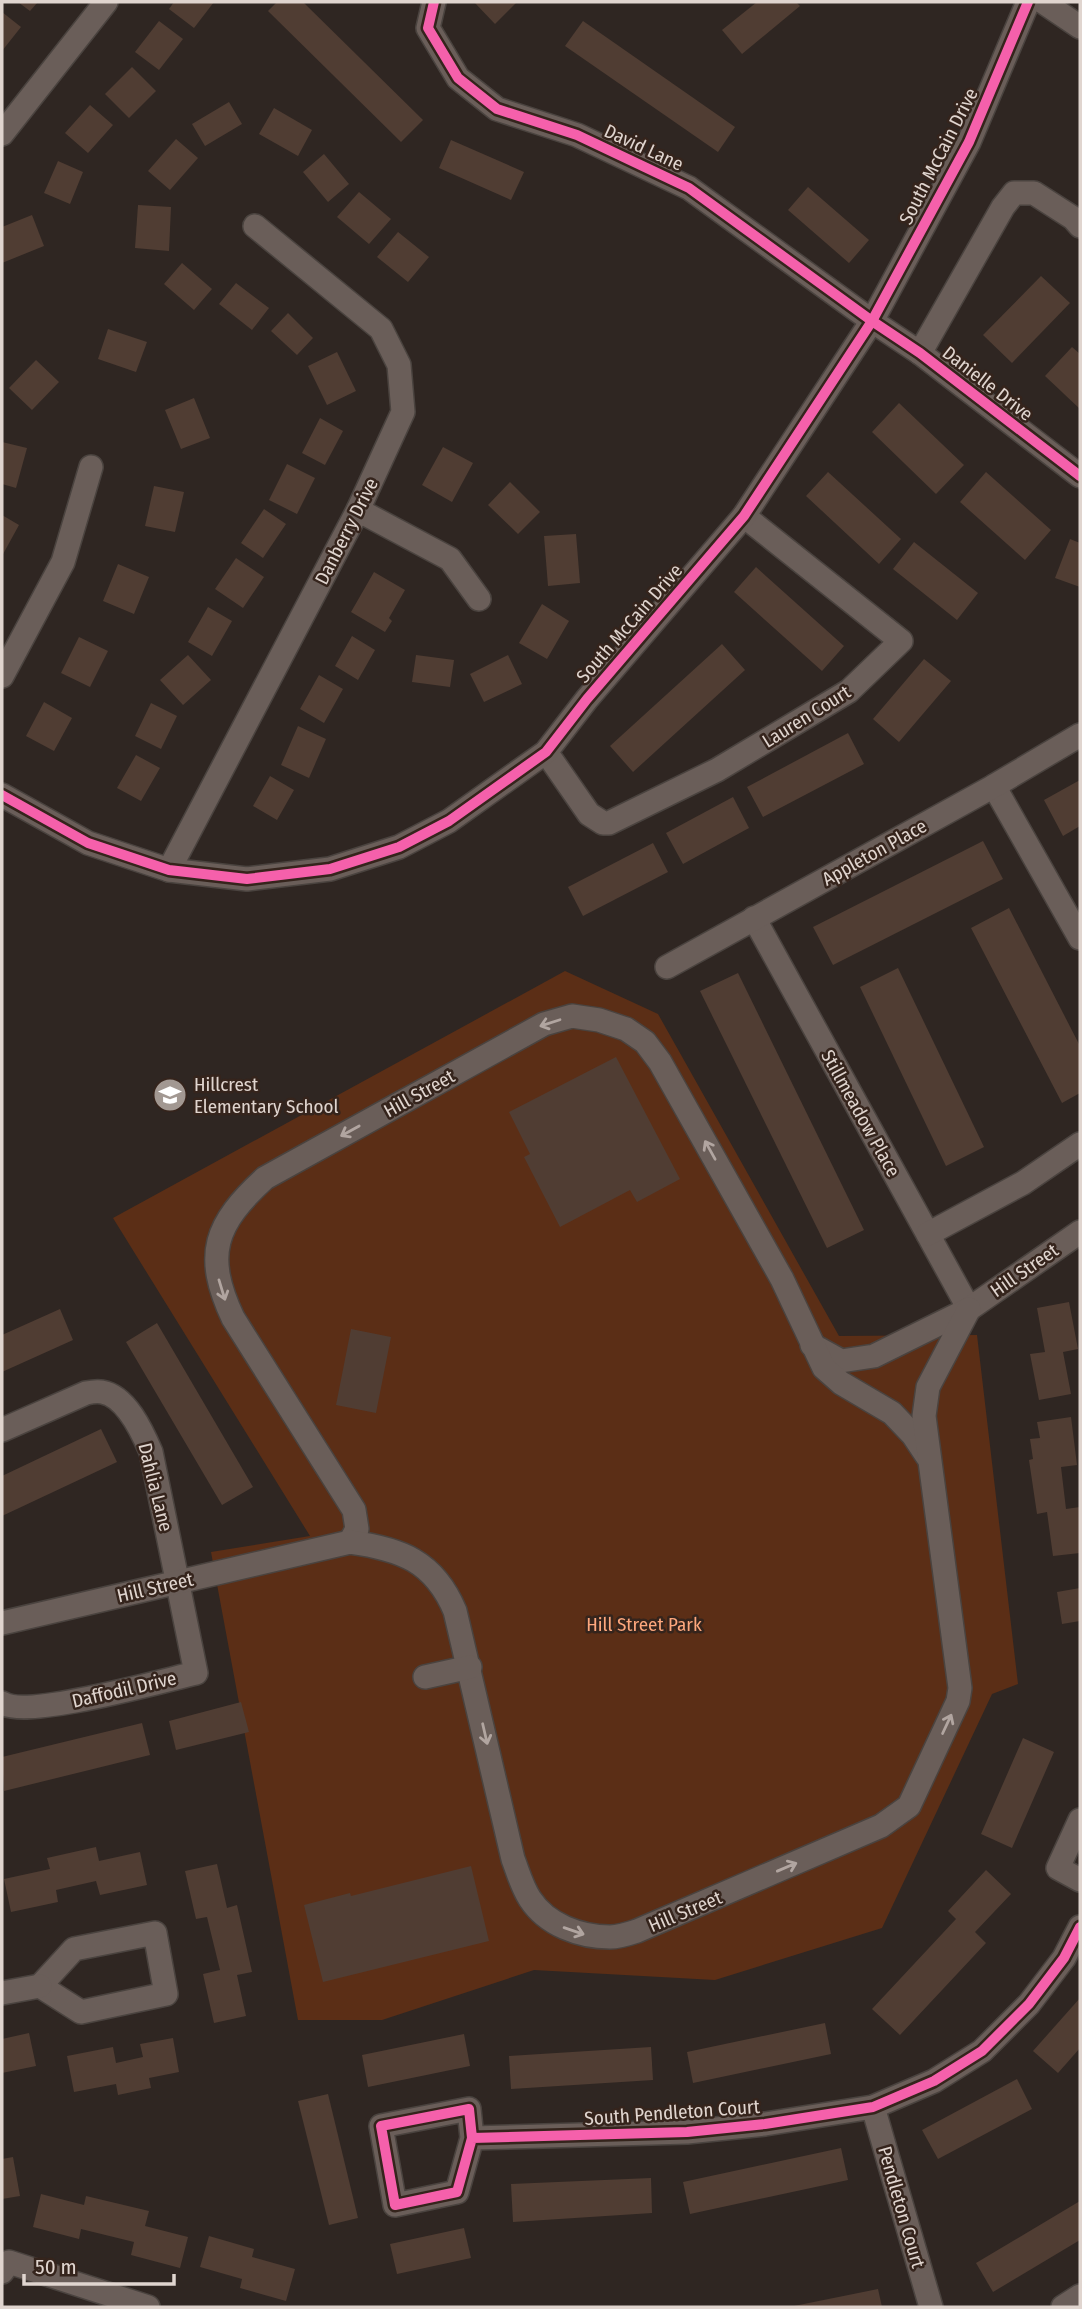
<svg xmlns="http://www.w3.org/2000/svg" width="1082" height="2309" font-family="'Fira Sans Condensed',sans-serif">
  <style>
    .green { fill: #5b2e16 }
    .building { fill: #503d33 }
    .lines { fill: none; stroke-linecap: round; stroke-linejoin: round }
    .minor-casing { stroke: #4a433f; stroke-width: 26 }
    .minor { stroke: #6a5e59; stroke-width: 23 }
    .cycleway-casing { stroke: #35241c; stroke-width: 15 }
    .cycleway { stroke: #f560ab; stroke-width: 10 }
    .oneway { stroke: #b1a5a0 }
    .labels { text-anchor: middle; stroke-width: 5; stroke-linejoin: round; paint-order: stroke }
    .street-label { font-size: 19px; fill: #e0d5cf; stroke: #35241c }
    .poi-label { font-size: 19px; fill: #e0d5cf; stroke: #35241c; text-anchor: start }
    .park-label { font-size: 19px; fill: #fda77d; stroke: #35241c }
  </style>
  <rect width="100%" height="100%" fill="#2f2622"/>
  <path class="green" d="M565 971 658 1014 839 1336 977 1335 1018 1684 992 1694 882 1928 715 1980 534 1970 382 2020H298L211 1552 310 1536 113 1218Z"/>
  <g class="building">
    <path d="M18 2H38L30 11Z"/>
    <path d="M174 2H214L194 28 169 9Z"/>
    <path d="M277 2H303L423 120 401 142 268 11Z"/>
    <path d="M474 2H517L495 24Z"/>
    <path d="M757 2H796L800 6 742 54 722 30Z"/>
    <path d="M2 12 21 27 2 51Z"/>
    <path d="M159 21 183 39 159 70 135 52Z"/>
    <path d="M583 21 735 127 718 152 565 46Z"/>
    <path d="M132 67 156 91 129 118 105 94Z"/>
    <path d="M229 102 242 124 205 146 192 124Z"/>
    <path d="M90 105 113 125 88 153 65 133Z"/>
    <path d="M274 108 312 130 298 156 259 134Z"/>
    <path d="M176 139 198 158 170 190 148 171Z"/>
    <path d="M451 140 524 172 511 200 439 168Z"/>
    <path d="M324 154 349 184 328 202 303 172Z"/>
    <path d="M58 161 83 172 70 204 44 193Z"/>
    <path d="M808 187 869 240 849 263 788 210Z"/>
    <path d="M359 192 391 219 369 244 337 217Z"/>
    <path d="M138 205 171 207 169 251 135 248Z"/>
    <path d="M32 215 44 246 2 263V227Z"/>
    <path d="M398 232 429 257 408 282 377 257Z"/>
    <path d="M182 263 212 289 194 310 164 284Z"/>
    <path d="M1041 276 1070 303 1012 363 983 335Z"/>
    <path d="M236 283 269 308 252 330 219 304Z"/>
    <path d="M288 313 313 338 297 355 271 331Z"/>
    <path d="M108 329 147 342 136 372 98 359Z"/>
    <path d="M1072 347 1080 354V409L1045 376Z"/>
    <path d="M337 352 356 391 327 405 308 366Z"/>
    <path d="M36 360 59 382 32 410 9 388Z"/>
    <path d="M194 398 210 438 181 449 165 410Z"/>
    <path d="M899 403 964 465 936 494 872 432Z"/>
    <path d="M320 418 343 431 325 465 302 453Z"/>
    <path d="M2 442 27 448 16 488 2 484Z"/>
    <path d="M443 447 473 463 452 502 422 485Z"/>
    <path d="M287 464 315 478 297 514 269 500Z"/>
    <path d="M828 472 901 539 879 564 806 496Z"/>
    <path d="M986 472 1051 530 1025 560 960 502Z"/>
    <path d="M510 482 540 512 518 534 488 505Z"/>
    <path d="M154 486 184 492 175 532 145 526Z"/>
    <path d="M264 509 286 524 263 558 241 543Z"/>
    <path d="M2 515 19 525 2 556Z"/>
    <path d="M576 534 580 583 548 586 544 536Z"/>
    <path d="M1070 539 1080 543V587L1055 578Z"/>
    <path d="M914 542 978 593 957 620 893 569Z"/>
    <path d="M236 558 264 577 243 608 215 589Z"/>
    <path d="M118 564 149 577 134 614 103 601Z"/>
    <path d="M756 567 844 646 822 671 734 592Z"/>
    <path d="M374 572 405 590 389 618 392 621 385 632 351 612Z"/>
    <path d="M542 604 569 621 547 659 519 643Z"/>
    <path d="M208 607 232 621 212 656 188 642Z"/>
    <path d="M352 636 375 650 358 680 335 666Z"/>
    <path d="M79 637 108 651 90 687 61 673Z"/>
    <path d="M722 644 745 670 633 772 610 746Z"/>
    <path d="M188 655 211 680 183 705 160 680Z"/>
    <path d="M416 655 454 660 450 687 412 682Z"/>
    <path d="M508 655 522 684 484 702 470 674Z"/>
    <path d="M924 659 951 681 899 742 873 719Z"/>
    <path d="M319 675 343 689 324 723 300 709Z"/>
    <path d="M44 702 72 718 54 751 26 736Z"/>
    <path d="M151 703 177 716 161 749 135 736Z"/>
    <path d="M298 726 326 739 309 778 281 765Z"/>
    <path d="M848 733 864 764 763 817 747 787Z"/>
    <path d="M136 755 160 768 141 801 117 788Z"/>
    <path d="M270 776 294 790 277 820 253 806Z"/>
    <path d="M1080 780V826L1063 836 1044 800Z"/>
    <path d="M733 797 749 828 683 864 666 833Z"/>
    <path d="M983 841 1003 879 833 965 813 927Z"/>
    <path d="M653 843 668 872 583 916 568 887Z"/>
    <path d="M1009 908 1080 1046V1093L1062 1103 971 928Z"/>
    <path d="M898 968 984 1147 946 1166 860 987Z"/>
    <path d="M738 973 864 1230 827 1248 700 991Z"/>
    <path d="M616 1057 680 1179 637 1202 630 1190 560 1227 524 1157 530 1154 509 1112Z"/>
    <path d="M1069 1302 1078 1349 1063 1352 1071 1394 1039 1400 1030 1354 1045 1352 1037 1308Z"/>
    <path d="M60 1309 73 1340 2 1372V1335Z"/>
    <path d="M157 1323 253 1487 222 1505 126 1342Z"/>
    <path d="M351 1329 391 1337 376 1413 336 1405Z"/>
    <path d="M1071 1417 1077 1465 1061 1467 1066 1509 1080 1507V1553L1053 1556 1047 1512 1037 1514 1029 1460 1033 1459 1030 1439 1040 1438 1037 1422Z"/>
    <path d="M101 1429 117 1462 2 1516V1476Z"/>
    <path d="M1080 1588V1621L1062 1624 1057 1592Z"/>
    <path d="M241 1702 249 1732 176 1750 169 1721Z"/>
    <path d="M142 1723 150 1755 4 1791 2 1757Z"/>
    <path d="M1023 1738 1054 1752 1012 1848 981 1834Z"/>
    <path d="M96 1847 99 1861 140 1852 147 1885 100 1895 96 1881 56 1890 58 1902 11 1912 4 1879 50 1869 47 1858Z"/>
    <path d="M217 1864 227 1908 237 1905 252 1972 237 1975 246 2016 214 2023 203 1974 220 1970 207 1917 196 1919 185 1871Z"/>
    <path d="M471 1866 489 1941 323 1982 304 1905 350 1893 351 1896Z"/>
    <path d="M986 1870 1011 1894 975 1932 986 1943 900 2035 872 2009 956 1919 948 1911Z"/>
    <path d="M1080 1998V2048L1058 2073 1033 2051Z"/>
    <path d="M825 2023 831 2054 693 2083 687 2052Z"/>
    <path d="M29 2033 36 2066 2 2073V2039Z"/>
    <path d="M464 2034 470 2066 368 2087 362 2055Z"/>
    <path d="M173 2038 179 2072 149 2078 151 2088 118 2095 116 2084 74 2092 67 2056 113 2047 116 2063 143 2057 140 2044Z"/>
    <path d="M651 2047 653 2080 511 2089 509 2056Z"/>
    <path d="M1017 2079 1032 2109 938 2159 922 2130Z"/>
    <path d="M328 2094 358 2218 329 2225 298 2101Z"/>
    <path d="M841 2148 848 2180 690 2214 683 2182Z"/>
    <path d="M13 2157 20 2196 2 2199V2159Z"/>
    <path d="M651 2178 652 2213 513 2222 511 2184Z"/>
    <path d="M41 2194 84 2205 86 2196 149 2211 145 2226 188 2237 180 2268 131 2255 134 2242 81 2229 79 2239 33 2227Z"/>
    <path d="M1080 2201V2240L993 2292 976 2263Z"/>
    <path d="M464 2228 471 2258 397 2274 390 2244Z"/>
    <path d="M209 2236 254 2249 252 2257 295 2269 286 2301 240 2288 242 2279 200 2267Z"/>
    <path d="M878 2289 882 2307H794V2306Z"/>
  </g>
  <g class="lines">
    <defs>
      <g id="minor">
        <path d="M434 2 428 28 458 78 497 109 577 135 689 188 872 321 920 353 1080 476"/>
        <path d="M1043 2 1080 27"/>
        <path d="M2 134 106 2"/>
        <path d="M920 353 1003 207 1014 193H1034L1073 218 1080 226"/>
        <path d="M358 510 450 559 479 599"/>
        <path d="M2 676 63 562 91 467"/>
        <path d="M546 752 589 814 603 823H609L717 770 849 691 901 641 744 516"/>
        <path d="M994 786 1080 938"/>
        <path d="M2 795 88 843 169 870 247 879 330 869 399 847 449 821 546 752 587 699 744 516 872 321 969 142 1028 2"/>
        <path d="M169 870 358 510 403 412 399 365 381 329 255 226"/>
        <path d="M754 918 969 1309"/>
        <path d="M667 967 994 786 1080 735"/>
        <path d="M928 1234 1023 1183 1080 1144"/>
        <path d="M812 1345 841 1361 874 1356 969 1309 1080 1232"/>
        <path d="M2 1430 86 1393C91 1392 97 1391 102 1392 126 1396 142 1431 151 1452L196 1673C161 1681 27 1719 2 1703"/>
        <path d="M350 1542 357 1529 354 1510 233 1318C203 1254 215 1224 265 1178L544 1024 572 1016 599 1020 626 1029 645 1042 660 1062 782 1279 824 1368 841 1383 892 1413 913 1435 927 1456"/>
        <path d="M2 1623 350 1542C401 1549 434 1561 455 1611L513 1859C518 1872 522 1887 530 1899 547 1925 580 1937 610 1937 619 1937 628 1934 637 1931L881 1826 909 1806 958 1701 960 1688 924 1416 928 1387 969 1309"/>
        <path d="M425 1677 470 1667"/>
        <path d="M1080 1820 1058 1868 1080 1880"/>
        <path d="M155 1933 166 1994 81 2012 40 1986 74 1949Z"/>
        <path d="M2 1993 40 1986"/>
        <path d="M873 2107 931 2307"/>
        <path d="M472 2138 457 2192 395 2205 381 2126 469 2109 472 2138 687 2132 765 2124 873 2107 934 2081 982 2051 1029 2004 1064 1958 1080 1927"/>
        <path d="M2 2272 9 2262 148 2307"/>
        <path d="M1063 2307 1080 2296"/>
      </g>
    </defs>
    <use href="#minor" class="minor-casing"/>
    <use href="#minor" class="minor"/>
    <defs>
      <g id="cycleway">
        <path d="M434 2 428 28 458 78 497 109 577 135 689 188 872 321 920 353 1080 476"/>
        <path d="M2 795 88 843 169 870 247 879 330 869 399 847 449 821 546 752 587 699 744 516 872 321 969 142 1028 2"/>
        <path d="M472 2138 457 2192 395 2205 381 2126 469 2109 472 2138 687 2132 765 2124 873 2107 934 2081 982 2051 1029 2004 1064 1958 1080 1927"/>
      </g>
    </defs>
    <use href="#cycleway" class="cycleway-casing"/>
    <use href="#cycleway" class="cycleway"/>
  </g>
  <defs><path id="oneway-shaft" d="M-6 0H5M1.5-3L5.5 0L1.5 3" fill="none" stroke-width="1.6" stroke-linecap="round" stroke-linejoin="round" transform="scale(1.75)"/></defs>
  <g class="oneway">
    <use href="#oneway-shaft" transform="translate(550 1023) rotate(162)"/>
    <use href="#oneway-shaft" transform="translate(350 1131) rotate(151)"/>
    <use href="#oneway-shaft" transform="translate(710 1150) rotate(-119)"/>
    <use href="#oneway-shaft" transform="translate(222 1290) rotate(73)"/>
    <use href="#oneway-shaft" transform="translate(947 1724) rotate(-65)"/>
    <use href="#oneway-shaft" transform="translate(485 1734) rotate(77)"/>
    <use href="#oneway-shaft" transform="translate(787 1867) rotate(-23)"/>
    <use href="#oneway-shaft" transform="translate(574 1931) rotate(19)"/>
  </g>
  <defs>
    <symbol id="school-disc" viewBox="-11 -11 22 22"><circle r="9.5" fill="#a29892" stroke="#35241c"/><path d="M0-5L7-2L0 1L-7-2ZM-4 1L0 2.5L4 1V4Q0 6-4 4Z" fill="#fff"/></symbol>
  </defs>
  <g fill-rule="evenodd">
    <use href="#school-disc" x="151" y="1076" width="38" height="38"/>
  </g>
  <g class="labels">
    <g class="street-label">
      <text transform="translate(644 147) rotate(25)" y="7">David Lane</text>
      <text transform="translate(938 156) rotate(-63)" y="7">South McCain Drive</text>
      <text transform="translate(988 383) rotate(38)" y="7">Danielle Drive</text>
      <text transform="translate(346 531) rotate(-63)" y="7">Danberry Drive</text>
      <text transform="translate(629 623) rotate(-49)" y="7">South McCain Drive</text>
      <text transform="translate(806 716) rotate(-32)" y="7">Lauren Court</text>
      <text transform="translate(874 852) rotate(-29)" y="7">Appleton Place</text>
      <text transform="translate(419 1093) rotate(-29)" y="7">Hill Street</text>
      <text transform="translate(861 1113) rotate(61)" y="7">Stillmeadow Place</text>
      <text transform="translate(1024 1270) rotate(-35)" y="7">Hill Street</text>
      <text transform="translate(156 1487) rotate(76)" y="7">Dahlia Lane</text>
      <text transform="translate(155 1587) rotate(-13)" y="7">Hill Street</text>
      <text transform="translate(124 1689) rotate(-13)" y="7">Daffodil Drive</text>
      <text transform="translate(685 1911) rotate(-23)" y="7">Hill Street</text>
      <text transform="translate(672 2112) rotate(-4)" y="7">South Pendleton Court</text>
      <text transform="translate(902 2207) rotate(74)" y="7">Pendleton Court</text>
    </g>
    <g class="poi-label">
      <text x="194" y="1091">Hillcrest<tspan x="194" dy="22">Elementary School</tspan></text>
    </g>
    <g class="park-label">
      <text x="644" y="1631">Hill Street Park</text>
    </g>
  </g>
  <rect width="1082" height="2309" fill="none" stroke="#e0d5cf" stroke-width="7"/>
  <path d="M24 2274v10h150v-10" fill="none" stroke="#e0d5cf" stroke-width="3.5"/>
  <text x="35" y="2274" font-size="21" fill="#e0d5cf" stroke="#35241c" stroke-width="5" paint-order="stroke">50 m</text>
</svg>
